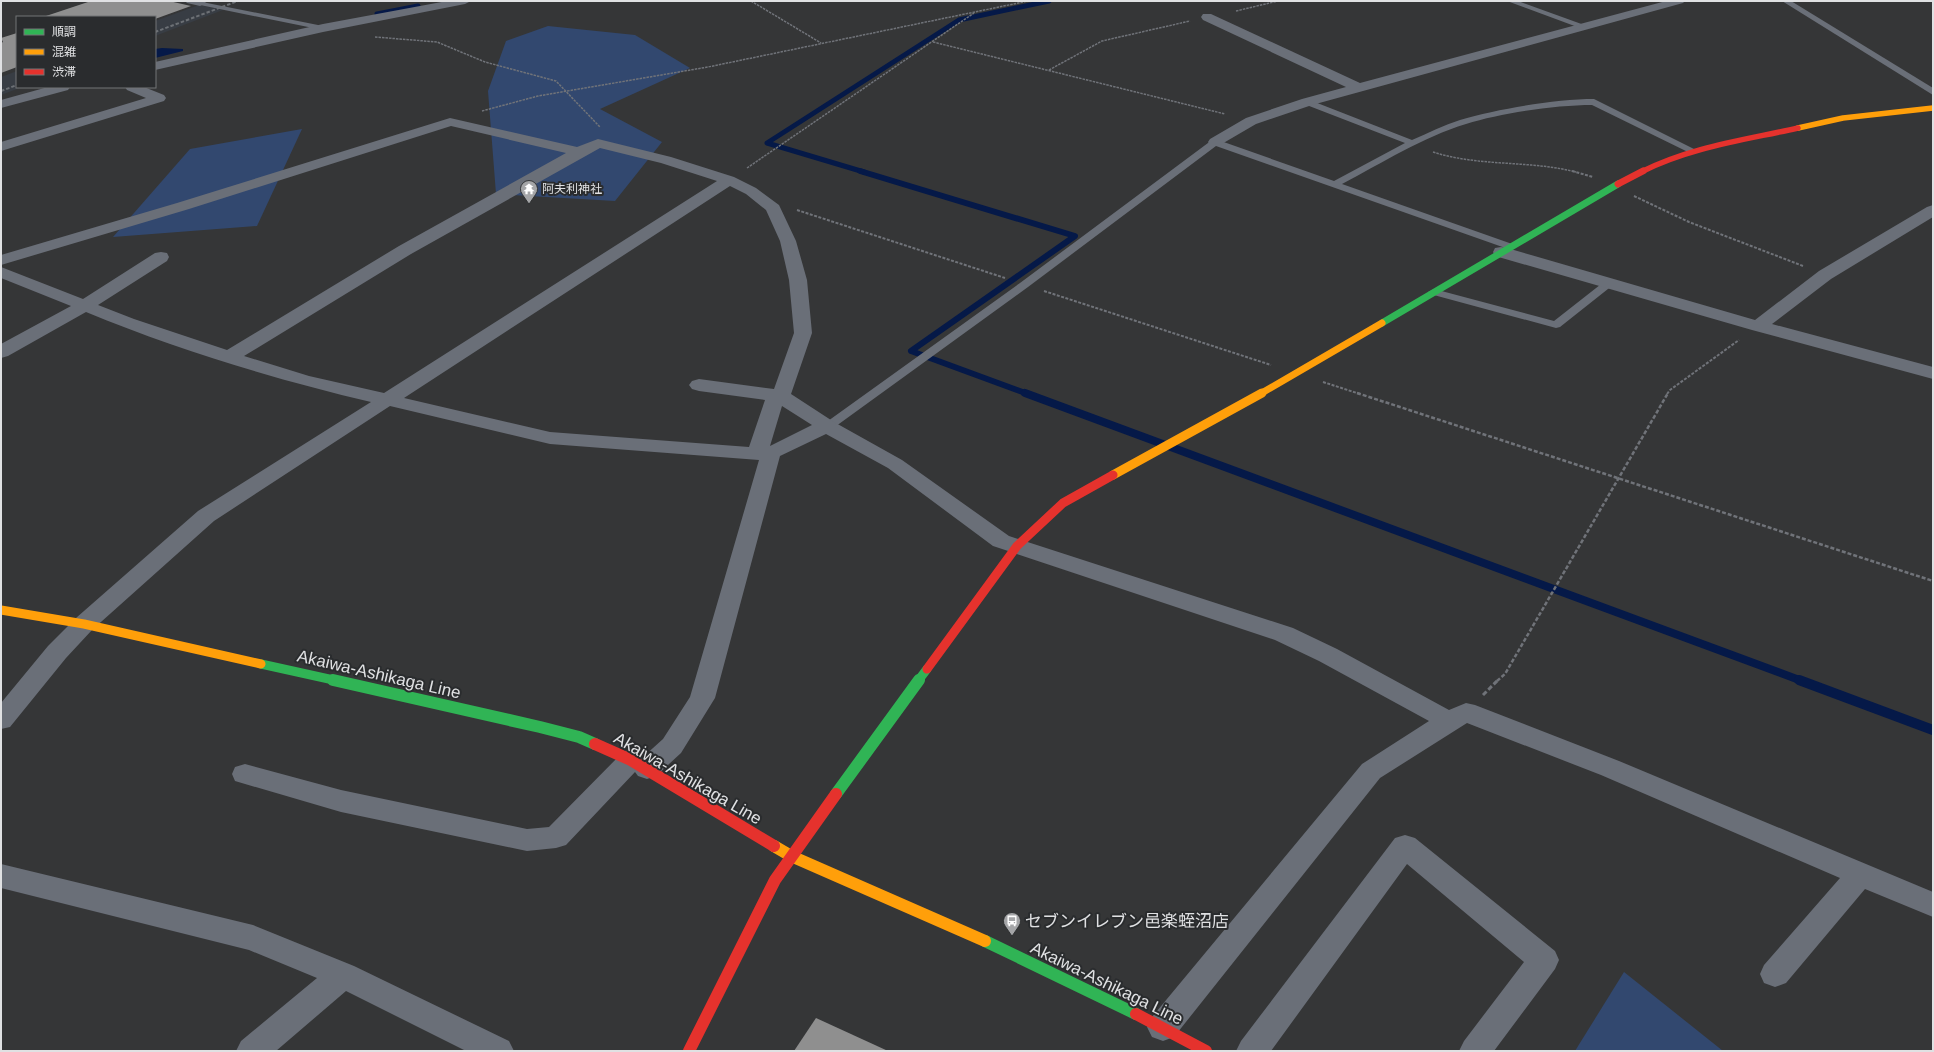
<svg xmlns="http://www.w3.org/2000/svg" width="1934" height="1052" font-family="Helvetica,'Noto Sans JP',sans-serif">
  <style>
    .built { fill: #383d44 }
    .green { fill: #32486f }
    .water { fill: #051948 }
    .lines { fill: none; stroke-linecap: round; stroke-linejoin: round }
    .stream-far3 { stroke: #051948; stroke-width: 5 }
    .stream-far2 { stroke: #051948; stroke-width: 6 }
    .stream-far1 { stroke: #051948; stroke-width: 8 }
    .stream { stroke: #051948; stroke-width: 10 }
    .building { fill: #8f8f8f }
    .path-far3 { stroke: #707379; stroke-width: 1.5; stroke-dasharray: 2.5 1; stroke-linecap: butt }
    .path-far2 { stroke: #707379; stroke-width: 2; stroke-dasharray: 3 1.5; stroke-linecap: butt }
    .path-far1 { stroke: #707379; stroke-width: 2.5; stroke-dasharray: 4 2; stroke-linecap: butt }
    .path { stroke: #707379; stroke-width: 3; stroke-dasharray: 5 2.5; stroke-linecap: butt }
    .lane { fill: #6a6f78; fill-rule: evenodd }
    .street { fill: #6a6f78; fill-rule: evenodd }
    .fast-far2 { stroke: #30b455; stroke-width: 7 }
    .fast-far1 { stroke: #30b455; stroke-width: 9 }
    .fast { stroke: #30b455; stroke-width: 12 }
    .slow-far3 { stroke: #ff9f0a; stroke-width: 5.5 }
    .slow-far2 { stroke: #ff9f0a; stroke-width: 7 }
    .slow-far1 { stroke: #ff9f0a; stroke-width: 9 }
    .slow { stroke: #ff9f0a; stroke-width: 12 }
    .jam-far3 { stroke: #e5322d; stroke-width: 5.5 }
    .jam-far2 { stroke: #e5322d; stroke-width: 7 }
    .jam-far1 { stroke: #e5322d; stroke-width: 9 }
    .jam { stroke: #e5322d; stroke-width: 12 }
    .rail { stroke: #6c7075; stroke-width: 2; stroke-dasharray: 3.5 2; stroke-linecap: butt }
    .labels { text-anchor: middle; stroke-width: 4; stroke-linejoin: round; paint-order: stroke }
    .far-poi-label { font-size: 12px; fill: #e0e1e3; stroke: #2a2c2e; text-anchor: start }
    .near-street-label { font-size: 17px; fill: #e0e1e3; stroke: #2a2c2e }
    .near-poi-label { font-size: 17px; fill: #e0e1e3; stroke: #2a2c2e; text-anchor: start }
  </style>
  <rect width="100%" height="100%" fill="#353637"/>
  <g class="built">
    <path d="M199 5 223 10 155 36V21Z"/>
    <path d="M17 71V87H22L1 95V77Z"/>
  </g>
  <g class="green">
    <path d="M548 26 635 35 690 68 600 109 662 142 615 201 496 194 488 91 506 41Z"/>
    <path d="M302 129 257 226 113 237 190 149Z"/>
    <path d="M1624 972 1723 1051H1575Z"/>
  </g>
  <path class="water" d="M162 48 183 49V51L155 58V49Z"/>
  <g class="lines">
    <g class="stream-far3">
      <path d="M377 14 418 6"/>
      <path d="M864 172 767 143 959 20 1049 1"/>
    </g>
    <path class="stream-far2" d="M860 171 1075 236 911 351 1028 394"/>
    <path class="stream-far1" d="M1025 393 1802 681"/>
    <path class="stream" d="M1799 680 1933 730"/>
  </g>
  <g class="building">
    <path d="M91 1H169L191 6 155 19V17H43Z"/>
    <path d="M17 33V67L1 73V43L3 42 1 38Z"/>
    <path d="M816 1018 888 1051H794Z"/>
  </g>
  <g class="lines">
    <g class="path-far3">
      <path d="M751 1 821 43"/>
      <path d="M1236 11 1278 1"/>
      <path d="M375 37 437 42 485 62 556 81 600 127"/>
      <path d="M933 42 1225 114"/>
      <path d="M1049 70 1102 41 1190 21"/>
      <path d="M482 111 538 96 708 67 1028 1"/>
      <path d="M1433 152C1480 167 1529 160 1576 172"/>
      <path d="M747 168 974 13"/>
    </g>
    <g class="path-far2">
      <path d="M1572 171 1593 177"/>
      <path d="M1634 196 1689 222 1803 266"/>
      <path d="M797 210 1005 278"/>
      <path d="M1044 291 1271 365"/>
      <path d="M1323 382 1360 394"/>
      <path d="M1667 394 1670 390 1739 340"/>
    </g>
    <g class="path-far1">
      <path d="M1357 393 1933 581"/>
      <path d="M1497 681 1505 674 1668 393"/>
    </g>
    <path class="path" d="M1483 695 1498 680"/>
    <g class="lane">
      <path d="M197 1 323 26 327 28 323 30 200 5 196 3Z"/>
      <path d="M1507 1H1518L1587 26 1580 28Z"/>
      <path d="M1782 1H1791L1933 88V95Z"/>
      <path d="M1307 99 1412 140C1428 133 1444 125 1460 120 1497 109 1556 99 1594 99L1698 151 1693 154 1690 153 1592 105C1556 105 1501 113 1466 124 1423 137 1382 163 1342 184L1515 245 1516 247 1511 250 1216 146 1028 287 832 429H822L821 426 1020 283 1212 140H1218L1334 181 1405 143 1304 104V100Z"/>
      <path d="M1609 280 1614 283 1613 285 1560 327 1556 328 1430 294 1428 292 1434 289 1554 321 1605 281Z"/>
    </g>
    <g class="street">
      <path d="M185 1H204L206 3 200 6 187 3Z"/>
      <path d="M447 1H471L465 4 323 32 155 70V62L323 24Z"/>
      <path d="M1666 1H1685L1683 3 1312 105 1256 124 1220 145H1210L1208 142 1210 139 1246 118 1302 99 1346 87 1203 20 1201 17 1203 14H1211L1360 83Z"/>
      <path d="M48 87H70L68 90 1 108V100Z"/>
      <path d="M125 87H144L164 95 166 98 164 101 1 151V142L146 98 127 90Z"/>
      <path d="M450 118 577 147 598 139 671 157 734 177 756 188 779 205 796 241 807 280 812 333 791 394 834 422 902 460 1009 536 1293 628 1337 649 1449 710 1466 703 1475 705 1619 761 1933 892V917L1865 889 1786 983 1775 987 1764 983 1760 974 1764 965 1840 878 1601 775 1467 723 1380 778 1174 1037 1163 1041 1152 1037 1147 1027 1152 1017 1362 764 1429 721 1319 661 1275 640 993 546 888 468 826 434 780 456 715 698 681 753 656 776 647 779 638 776 635 772 566 845 556 848 527 851 341 812 235 781 232 774 235 767 245 764 341 790 527 829 549 827 622 753 631 750 640 753 643 757 663 739 690 697 759 460 550 444 390 406 214 521 92 630 66 658 10 727 1 729V703L48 646 76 618 198 511 371 402C274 379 178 350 86 312L8 356 1 358V344L71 306 1 278V267L83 299 155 253 161 252 167 253 169 257 167 261 98 305 134 319 227 350 399 246 566 153 451 126 189 209 1 265V255L177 203ZM600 148 661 163 717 181 384 393 309 376 244 356 411 254ZM730 186 746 194 766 210 780 241 789 280 794 333 774 389 699 379 692 381 689 385 692 389 699 391 765 400 749 447 550 432 404 398ZM782 406 812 425 770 446Z"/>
      <path d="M1933 205V217L1831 279 1772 324 1933 367V379L1752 330 1495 256 1493 252 1495 248 1501 247 1507 248 1755 320 1819 271 1927 207Z"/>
      <path d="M1405 835 1415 838 1555 951 1559 960 1555 969 1494 1051H1459L1464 1041 1524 962 1407 864 1271 1051H1236L1241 1041 1395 838Z"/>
      <path d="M1 864 253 925 354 966 509 1041 514 1051H466L346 991 276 1051H236L241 1041 317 978 249 950 1 888Z"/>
    </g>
    <path class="fast-far2" d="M1382 323 1618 184"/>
    <g class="fast-far1">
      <path d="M261 664 338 681"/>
      <path d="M918 681 927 669"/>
    </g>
    <g class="fast">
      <path d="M333 680 540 727 579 737 595 744"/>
      <path d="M836 794 919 680"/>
      <path d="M985 941 1136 1014"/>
    </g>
    <path class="slow-far3" d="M1798 128 1843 118 1933 108"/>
    <path class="slow-far2" d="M1260 394 1382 323"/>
    <g class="slow-far1">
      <path d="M1113 475 1262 393"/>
      <path d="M1 610 84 624 261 664"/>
    </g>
    <path class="slow" d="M774 846 791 856 985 941"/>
    <path class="jam-far3" d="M1641 172C1690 147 1745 140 1798 128"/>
    <path class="jam-far2" d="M1618 184 1643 171"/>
    <path class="jam-far1" d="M927 669 1017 546 1063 503 1113 475"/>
    <g class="jam">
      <path d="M595 744 631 760 774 846"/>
      <path d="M1136 1014 1206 1051"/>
      <path d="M689 1051 775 880 836 794"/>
    </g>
    <g class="rail">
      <path d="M155 32 238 1"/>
      <path d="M1 91 17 85"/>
    </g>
  </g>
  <defs>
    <symbol id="temple-pin" viewBox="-11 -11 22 30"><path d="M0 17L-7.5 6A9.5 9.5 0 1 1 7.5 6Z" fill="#a4a5a7" stroke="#2a2c2e"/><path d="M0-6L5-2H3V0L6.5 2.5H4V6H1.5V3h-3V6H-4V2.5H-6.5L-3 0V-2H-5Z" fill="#fff"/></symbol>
    <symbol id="bus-pin" viewBox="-11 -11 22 30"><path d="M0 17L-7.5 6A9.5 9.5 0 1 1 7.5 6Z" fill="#a4a5a7" stroke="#2a2c2e"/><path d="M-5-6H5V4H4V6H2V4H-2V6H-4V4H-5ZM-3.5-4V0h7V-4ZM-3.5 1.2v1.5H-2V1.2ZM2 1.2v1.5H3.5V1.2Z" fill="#fff"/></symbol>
  </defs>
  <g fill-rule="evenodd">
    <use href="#temple-pin" x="519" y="179" width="20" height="27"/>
    <use href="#bus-pin" x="1002" y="911" width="20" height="27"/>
  </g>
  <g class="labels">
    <g class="far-poi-label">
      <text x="542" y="193">阿夫利神社</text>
    </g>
    <g class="near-street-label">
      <text transform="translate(379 674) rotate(13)" y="6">Akaiwa-Ashikaga Line</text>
      <text transform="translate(688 778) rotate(30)" y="6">Akaiwa-Ashikaga Line</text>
      <text transform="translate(1107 983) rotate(26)" y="6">Akaiwa-Ashikaga Line</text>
    </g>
    <g class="near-poi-label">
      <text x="1025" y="927">セブンイレブン邑楽蛭沼店</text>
    </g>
  </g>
  <rect width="1934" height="1052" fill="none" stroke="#e0e1e3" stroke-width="4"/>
  <rect x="16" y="16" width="140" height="72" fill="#2a2c2e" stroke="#737476"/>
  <rect x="24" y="29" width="20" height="6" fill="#30b455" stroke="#737476"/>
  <text x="52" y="36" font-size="12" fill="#e0e1e3">順調</text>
  <rect x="24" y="49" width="20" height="6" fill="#ff9f0a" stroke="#737476"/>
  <text x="52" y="56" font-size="12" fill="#e0e1e3">混雑</text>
  <rect x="24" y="69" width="20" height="6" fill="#e5322d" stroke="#737476"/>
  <text x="52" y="76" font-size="12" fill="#e0e1e3">渋滞</text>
</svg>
